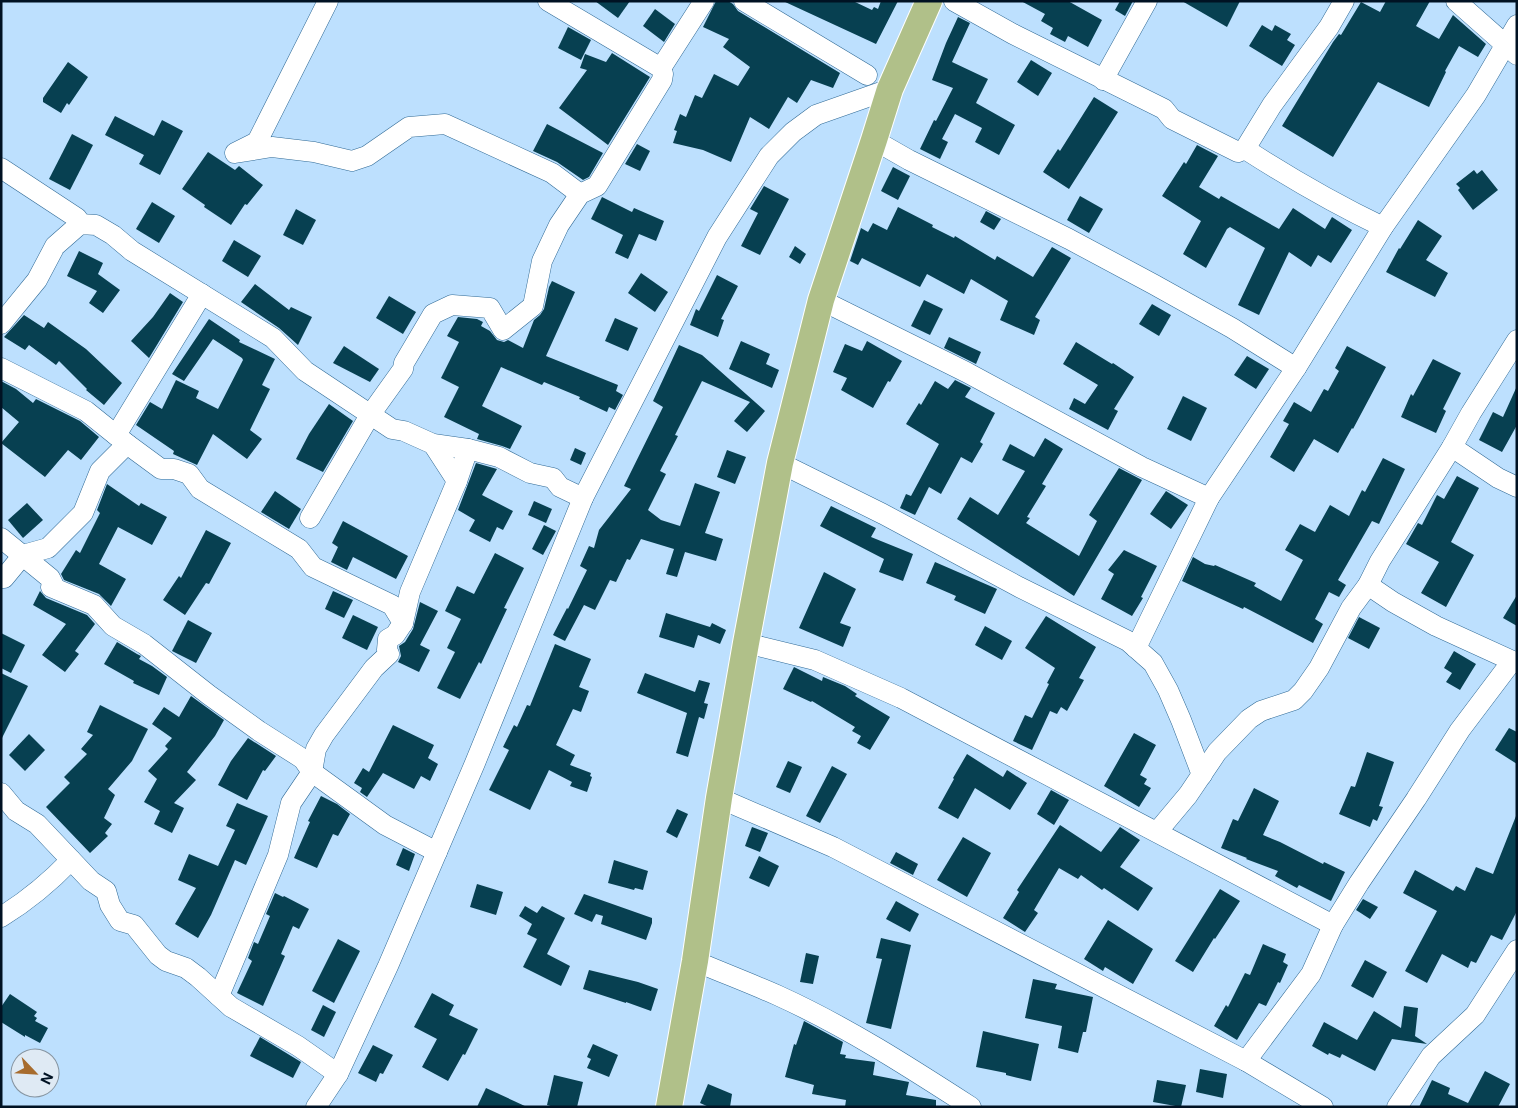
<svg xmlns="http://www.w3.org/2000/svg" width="1518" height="1108" font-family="Inter,sans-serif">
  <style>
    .building { fill: #074051 }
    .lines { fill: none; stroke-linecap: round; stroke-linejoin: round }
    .minor-casing { stroke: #306a96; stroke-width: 21 }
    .major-casing { stroke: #fff; stroke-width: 28 }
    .minor { stroke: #fff; stroke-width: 20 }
    .major { stroke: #b0c089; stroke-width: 26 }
  </style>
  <rect width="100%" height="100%" fill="#bde0fe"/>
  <g class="building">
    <path d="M595 1H630L618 18Z"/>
    <path d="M716 1H728L733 4 738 11 840 73 833 88 811 80 797 103 788 97 769 129 750 117 731 162 703 150 673 143 677 131 674 130 680 114 686 117 695 95 702 98 714 74 738 86 750 67 723 47 729 39 703 27Z"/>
    <path d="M783 1H853L872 10 874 7 878 9 881 1H898L876 44Z"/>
    <path d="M1021 1H1068L1102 20 1088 47 1068 36 1065 42 1050 34 1053 28 1041 21 1045 14Z"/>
    <path d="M1120 1H1133L1125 16 1115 10Z"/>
    <path d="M1182 1H1240L1227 27Z"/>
    <path d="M1386 1H1430L1416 26 1439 39 1453 15 1486 44 1478 57 1459 46 1445 71 1446 72 1429 107 1378 82 1333 157 1282 126 1333 42 1339 34 1341 35 1361 2 1380 12Z"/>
    <path d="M655 9 675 24 664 42 643 26Z"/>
    <path d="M958 17 970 23 952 62 988 79 976 103 1015 125 999 155 975 142 982 128 955 114 942 139 948 142 940 159 920 149 934 120 936 121 953 88 932 80 946 43Z"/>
    <path d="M1262 25 1272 31 1275 25 1291 34 1287 40 1295 45 1282 66 1249 46Z"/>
    <path d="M568 27 591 40 581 60 558 48Z"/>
    <path d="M612 53 650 77 608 145 559 108 587 70 580 68 585 54 606 62Z"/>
    <path d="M1031 60 1052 73 1038 96 1017 82Z"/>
    <path d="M68 62 88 77 69 105 67 103 61 113 43 102V98Z"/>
    <path d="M1094 97 1118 112 1069 189 1043 172 1058 149 1060 151Z"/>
    <path d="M115 116 154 136 162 120 183 131 160 175 139 164 144 155 105 135Z"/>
    <path d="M547 124 603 153 589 177 583 180 557 162 533 151Z"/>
    <path d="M72 134 93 145 70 190 49 179Z"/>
    <path d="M637 144 650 151 640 171 625 164Z"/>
    <path d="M1197 145 1218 156 1199 187 1219 199 1221 196 1279 229 1293 208 1325 229 1332 217 1352 230 1331 263 1318 255 1311 267 1289 252 1259 315 1238 305 1265 248 1230 227 1227 229 1206 268 1183 254 1201 221 1162 196 1184 162 1186 164Z"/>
    <path d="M208 152 235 170 239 166 263 185 247 205 245 204 231 225 204 207 205 205 182 189Z"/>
    <path d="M893 167 910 176 898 200 881 191Z"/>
    <path d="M1474 170 1477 174 1482 170 1498 190 1473 210 1458 190 1460 188 1456 184Z"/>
    <path d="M764 186 789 199 760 255 741 246 758 213 750 209Z"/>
    <path d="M1080 196 1103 209 1089 233 1067 220Z"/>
    <path d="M602 197 632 212 634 208 664 221 656 241 639 234 628 259 615 253 623 235 591 219Z"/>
    <path d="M152 202 175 216 159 243 136 229Z"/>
    <path d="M898 207 933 225 932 227 954 238 955 236 995 260 997 256 1033 277 1052 247 1071 258 1035 317 1040 320 1034 335 1000 320 1008 301 971 279 964 294 927 274 920 287 862 258 858 265 850 261 861 228 868 232 873 223 887 230Z"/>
    <path d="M296 209 316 220 303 245 283 235Z"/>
    <path d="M986 211 1001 219 994 230 980 222Z"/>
    <path d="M1418 220 1442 236 1426 260 1448 273 1435 297 1386 272 1399 248 1400 249Z"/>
    <path d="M234 240 261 256 248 277 222 261Z"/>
    <path d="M795 246 806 254 800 264 789 257Z"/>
    <path d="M79 251 103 263 98 274 120 290 103 313 89 303 97 291 67 276Z"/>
    <path d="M641 273 668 292 655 312 628 293Z"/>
    <path d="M717 275 738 286 721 319 724 320 718 337 690 325 696 309 699 311Z"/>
    <path d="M552 281 575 292 546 356 618 385 616 391 623 395 615 410 609 407 607 412 579 399 580 397 544 382 542 385 501 367 482 406 522 426 510 449 502 446 477 439 479 434 444 417 459 387 441 378 459 342 447 336 458 317 477 319 483 322 481 326 490 331 497 340 504 342 508 340 523 348 534 320 540 315 544 309 549 287Z"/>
    <path d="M255 284 289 310 291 307 312 317 298 345 279 328 241 302Z"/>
    <path d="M170 293 183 302 149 358 131 341 153 317Z"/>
    <path d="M389 296 416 312 403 334 376 318Z"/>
    <path d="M924 300 943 309 930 335 911 326Z"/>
    <path d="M1152 304 1171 315 1159 336 1139 324Z"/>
    <path d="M24 315 44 328 48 322 86 349 122 383 104 405 86 390 87 389 59 361 56 365 29 345 25 350 4 337Z"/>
    <path d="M615 318 638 328 628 351 605 341Z"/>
    <path d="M209 319 240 340 239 342 275 359 262 385 270 389 250 430 262 439 247 459 213 434 197 465 173 454 174 451 136 425 150 402 162 409 176 380 199 391 196 398 218 409 243 360 242 358 213 339 184 381 172 374Z"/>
    <path d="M949 337 981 352 976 364 944 348Z"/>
    <path d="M741 341 770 354 766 364 779 370 772 388 729 369Z"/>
    <path d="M867 341 902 361 890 382 888 381 873 408 841 390 847 378 833 372 845 344 862 351Z"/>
    <path d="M1076 342 1112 364 1113 363 1134 377 1114 409 1118 411 1108 430 1069 409 1074 398 1085 404 1098 385 1063 364Z"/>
    <path d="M679 345 702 355 765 411 747 432 734 421 750 402 702 381 675 435 678 436 660 471 666 474 648 510 661 520 680 526 695 483 720 492 705 533 723 539 716 561 685 552 677 577 666 574 674 549 641 539 630 560 627 559 616 582 610 580 595 610 584 605 565 641 553 635 567 608 568 609 587 570 580 566 589 546 594 548 599 530 631 489 624 486 663 407 653 401Z"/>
    <path d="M344 346 379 369 370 382 333 363Z"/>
    <path d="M1347 346 1386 367 1353 429 1352 428 1338 453 1314 439 1294 472 1270 457 1289 424 1283 421 1294 402 1311 412 1324 389 1328 391 1339 371 1335 368Z"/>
    <path d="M1247 356 1269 369 1256 389 1234 375Z"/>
    <path d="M1433 359 1461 373 1443 409 1446 411 1436 433 1401 417 1411 394 1413 396Z"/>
    <path d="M955 380 971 388 965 397 995 413 980 442 983 444 972 463 961 457 941 494 929 487 915 515 900 508 906 494 911 496 939 444 906 424 919 403 921 405 935 381 948 389Z"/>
    <path d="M1 381 16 389 33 403 36 399 80 421 99 437 81 460 68 450 45 477 1 443 19 422 1 407Z"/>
    <path d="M1517 386V425L1502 452 1479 440 1493 412 1503 417Z"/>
    <path d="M1183 396 1207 408 1191 441 1167 429Z"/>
    <path d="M329 404 353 421 323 472 296 459 309 434Z"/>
    <path d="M1045 438 1063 449 1042 484 1046 486 1027 517 1030 518 1026 523 1079 556 1097 521 1089 515 1119 468 1142 480 1074 596 957 519 970 497 998 515 1025 471 1002 460 1010 444 1034 457Z"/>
    <path d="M575 448 586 453 581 465 570 460Z"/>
    <path d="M727 450 746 457 735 484 717 477Z"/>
    <path d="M1383 458 1405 469 1379 524 1372 521 1338 580 1346 585 1339 597 1329 592 1315 619 1323 624 1313 643 1244 607 1243 609 1182 581 1193 557 1205 564 1214 566 1215 565 1256 583 1254 586 1281 601 1303 560 1285 550 1300 524 1315 532 1330 505 1349 516 1362 490 1365 492Z"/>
    <path d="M476 463 497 469 482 495 513 511 503 530 497 527 490 542 469 531 475 520 458 510Z"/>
    <path d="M1457 476 1479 488 1451 542 1474 555 1446 607 1421 593 1439 562 1406 544 1418 523 1422 525 1437 495 1444 499Z"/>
    <path d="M107 484 139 506 141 503 167 517 152 545 118 527 99 564 126 579 111 606 99 594 64 580 61 574 76 550 80 553 100 513 97 510Z"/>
    <path d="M275 491 301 509 289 529 261 512Z"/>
    <path d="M1166 491 1188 505 1171 529 1150 514Z"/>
    <path d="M534 501 552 509 546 523 528 515Z"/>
    <path d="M27 503 43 520 23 538 8 520Z"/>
    <path d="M831 506 876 528 871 537 913 554 903 581 879 572 884 559 820 526Z"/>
    <path d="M343 521 408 556 396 579 353 557 347 570 331 562 338 547 332 543Z"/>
    <path d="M544 525 556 531 543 555 532 549Z"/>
    <path d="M206 530 231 543 209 584 206 583 185 615 163 600 179 576 181 578Z"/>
    <path d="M1124 550 1157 566 1141 597 1143 598 1132 616 1101 599 1114 574 1108 570Z"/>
    <path d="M495 553 524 568 504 608 507 609 481 664 479 662 460 699 437 688 455 652 447 648 461 619 445 611 457 586 474 594Z"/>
    <path d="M935 562 997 589 985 614 954 600 956 596 926 583Z"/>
    <path d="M824 572 856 589 840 623 851 627 843 647 799 628Z"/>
    <path d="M40 591 46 598 87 615 95 624 75 651 79 654 65 672 42 655 66 624 33 605Z"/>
    <path d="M333 591 353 600 344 618 325 609Z"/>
    <path d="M1517 595V626L1503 618Z"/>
    <path d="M420 602 438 611 420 645 430 650 419 672 398 662 401 656 399 646 405 642 413 629Z"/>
    <path d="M666 613 710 627 712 623 726 630 720 644 698 635 694 648 659 637Z"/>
    <path d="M353 615 378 627 367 650 342 638Z"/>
    <path d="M1046 616 1096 647 1079 678 1084 680 1067 711 1061 707 1057 714 1050 711 1032 750 1013 741 1025 715 1032 718 1049 684 1047 683 1055 668 1025 648Z"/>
    <path d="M1359 617 1380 628 1369 649 1348 638Z"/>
    <path d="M188 620 212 633 196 663 172 651Z"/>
    <path d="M985 626 1012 641 1002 660 975 645Z"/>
    <path d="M1 633 25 645 11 673 1 668Z"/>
    <path d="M117 642 137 654 141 656 139 659 152 666 167 677 159 695 133 683 134 681 104 664Z"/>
    <path d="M555 644 591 659 579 687 589 691 581 712 573 709 556 745 575 755 570 765 591 773 590 776 592 777 587 792 570 786 572 782 549 770 530 810 489 790 509 750 503 747 514 725 517 727 527 705 530 706Z"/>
    <path d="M1454 651 1476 664 1460 690 1446 682 1452 673 1444 668Z"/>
    <path d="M794 667 822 681 823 677 845 686 857 694 855 696 890 717 870 750 857 743 861 736 852 731 855 727 812 701 811 702 783 689Z"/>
    <path d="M1 673 28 686 1 740Z"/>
    <path d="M645 673 695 692 699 680 710 683 704 703 708 704 704 719 699 717 688 757 676 753 687 713 637 693Z"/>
    <path d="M191 696 224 720 215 736 187 772 196 780 174 803 184 808 172 833 154 824 160 811 144 802 157 779 148 771 168 749 165 746 172 738 152 724 164 707 179 717Z"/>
    <path d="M100 705 148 729 132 761 108 789 115 795 104 818 112 824 105 833 108 836 90 853 46 807 70 783 64 777 87 754 81 749 93 735 87 732Z"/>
    <path d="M393 725 434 745 428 758 438 764 430 781 421 776 414 789 383 773 367 797 360 792 362 788 354 783 363 768 369 772Z"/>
    <path d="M1509 728 1517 732V764L1495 750Z"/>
    <path d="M1134 733 1156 745 1140 775 1147 779 1144 784 1151 788 1139 807 1104 786Z"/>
    <path d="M29 734 45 750 25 771 9 755Z"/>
    <path d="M248 738 276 756 265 771 263 770 247 800 218 785 231 761Z"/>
    <path d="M1367 752 1394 762 1379 806 1383 807 1377 821 1373 819 1370 827 1339 814 1351 786 1355 787Z"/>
    <path d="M967 754 1003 777 1007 770 1027 783 1010 810 975 788 958 819 938 808 954 779 953 778Z"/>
    <path d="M788 761 802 767 790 793 776 787Z"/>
    <path d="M832 766 847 774 820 823 806 816Z"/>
    <path d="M1254 788 1279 801 1263 835 1280 842 1323 864 1324 862 1345 872 1331 901 1299 885 1297 888 1275 876 1278 871 1246 859 1247 858 1221 848 1233 819 1238 821Z"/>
    <path d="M1051 790 1069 800 1054 825 1037 814Z"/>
    <path d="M321 796 337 804 350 814 338 836 333 834 317 868 294 858 310 822 308 821Z"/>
    <path d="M237 803 268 816 246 865 235 860 211 915 198 938 175 924 196 888 178 880 189 854 218 866 235 830 226 826Z"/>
    <path d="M677 809 688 814 677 838 666 832Z"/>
    <path d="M1516 816 1517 911 1502 940 1491 935 1476 963 1471 961 1468 968 1442 954 1427 983 1405 971 1437 911 1403 893 1415 870 1453 891 1456 886 1465 891 1476 867 1493 874Z"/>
    <path d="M1060 825 1101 852 1120 827 1140 840 1120 867 1153 888 1138 911 1104 888 1102 890 1081 875 1078 879 1059 868 1034 910 1038 913 1025 932 1003 918 1019 892 1017 890Z"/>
    <path d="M752 827 768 833 760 852 745 846Z"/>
    <path d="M963 837 991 853 967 897 937 880Z"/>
    <path d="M403 848 415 854 409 871 396 865Z"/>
    <path d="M896 852 918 864 913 875 890 863Z"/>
    <path d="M759 856 779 866 769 887 749 878Z"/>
    <path d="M614 860 648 871 643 890 635 888 634 890 608 883Z"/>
    <path d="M477 884 503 892 496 915 470 907Z"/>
    <path d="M1220 889 1240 901 1215 939 1214 938 1193 972 1175 961Z"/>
    <path d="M275 893 283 897 284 896 309 909 299 929 293 926 281 954 285 956 263 1006 237 993 252 961 248 958 254 942 258 944 270 916 266 914Z"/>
    <path d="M584 894 652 918V923L646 940 601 924 603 916 596 914 592 922 574 914Z"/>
    <path d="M1363 899 1378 907 1370 919 1356 910Z"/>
    <path d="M896 901 919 914 910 932 886 919Z"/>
    <path d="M525 906 537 913 542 906 565 918 547 954 570 966 561 986 523 967 537 939 527 934 532 924 519 916Z"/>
    <path d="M1108 920 1153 949 1133 984 1105 967 1103 971 1084 959Z"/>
    <path d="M881 938 911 945 891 1029 866 1023 882 959 876 958Z"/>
    <path d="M338 939 360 951 334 1003 312 991Z"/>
    <path d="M1263 944 1286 954 1283 962 1288 965 1280 983 1278 982 1266 1006 1259 1003 1237 1040 1214 1026 1226 1005 1228 1007 1245 973 1250 975Z"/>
    <path d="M806 953 819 956 813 984 800 982Z"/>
    <path d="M1365 960 1387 972 1373 998 1351 986Z"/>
    <path d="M589 970 638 982 658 989 651 1011 626 1002V1003L583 989Z"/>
    <path d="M1033 979 1057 984 1055 989 1093 997 1086 1032H1083L1078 1053 1058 1048 1062 1026 1025 1018Z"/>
    <path d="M432 993 454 1005 449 1015 478 1029 465 1055 463 1054 448 1081 422 1067 437 1039 414 1027Z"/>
    <path d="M10 994 37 1012 34 1016 37 1018 35 1021 48 1028 40 1043 25 1035V1037L1 1022V1007Z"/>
    <path d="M323 1005 336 1012 324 1037 311 1030Z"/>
    <path d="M1404 1006 1418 1008 1415 1036 1427 1044 1392 1039 1375 1071 1342 1054 1340 1058 1329 1053 1328 1055 1312 1046 1324 1022 1357 1040 1374 1011 1401 1028Z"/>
    <path d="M804 1021 843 1042 840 1054 846 1055 845 1058 875 1062 873 1075 909 1082 906 1095 936 1100V1107H845L846 1100 812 1094 814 1085 785 1077 794 1044 796 1045Z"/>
    <path d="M983 1031 1039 1044 1031 1081 1006 1075V1073L976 1067Z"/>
    <path d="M260 1037 301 1062 293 1078 250 1056Z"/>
    <path d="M593 1044 618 1055 609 1077 587 1068 591 1059 587 1057Z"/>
    <path d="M373 1045 393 1055 383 1074 380 1073 376 1082 358 1073Z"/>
    <path d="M1200 1069 1227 1074 1223 1098 1196 1092Z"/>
    <path d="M1485 1071 1510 1084 1498 1107H1419L1432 1080 1450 1088 1448 1094 1468 1103Z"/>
    <path d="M554 1075 583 1082 577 1107H554L547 1105Z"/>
    <path d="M1157 1080 1186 1085 1181 1107 1153 1102Z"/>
    <path d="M708 1084 732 1094 730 1107H709L700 1103Z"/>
    <path d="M486 1088 527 1107H477Z"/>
  </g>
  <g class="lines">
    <defs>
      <g id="minor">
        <path d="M328 1 257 142 235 153 272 147 314 152 352 161 367 156 409 127 445 124 552 173 580 194"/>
        <path d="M744 1 867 75"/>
        <path d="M954 1 1013 34 1164 109 1172 119 1238 152 1245 149 1272 105 1329 27 1344 1"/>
        <path d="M1456 1 1517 55"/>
        <path d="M661 68 704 1"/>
        <path d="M1103 80 1147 1"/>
        <path d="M874 140 909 160 1069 239 1153 284 1232 328 1296 368"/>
        <path d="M1245 149C1290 178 1335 204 1383 227"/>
        <path d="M1 168 77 218 80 224"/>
        <path d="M821 300 966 372 1142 467 1209 498"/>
        <path d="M1 324 37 280 55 246 80 224 96 225 113 235 132 251 273 338 305 371 392 429 404 431 433 444 468 449 499 457 530 473 553 478 560 487 583 498"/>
        <path d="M1 368 86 411 127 444 161 469H174L189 474 200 489 299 549 313 567 392 605 403 623 395 635 388 639 387 650 389 654 374 668 324 735 316 749 312 772 291 803 278 855 219 996"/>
        <path d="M116 435 202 294"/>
        <path d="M433 444 457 481"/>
        <path d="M1452 447 1498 478 1517 487"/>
        <path d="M780 463 883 514 1019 587 1128 641 1153 663 1168 690 1181 720 1202 775"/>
        <path d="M310 518 370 415 403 369 404 363 433 314 452 305 490 308 503 330 533 306 542 261 559 225 580 194 597 186 662 80 663 74 661 68 548 1"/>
        <path d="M1 538 50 578 53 584 51 587 94 605 113 626 144 644 209 695 259 731 303 759 312 772 385 825 437 852"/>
        <path d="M1 578H4L23 555 48 548 83 513 100 471 127 444"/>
        <path d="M1368 585 1393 602 1436 626 1517 663"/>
        <path d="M403 623 410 592 457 481 468 449"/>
        <path d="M746 643 815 660 901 698 1333 925"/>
        <path d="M1136 648 1209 498 1296 368 1383 227 1476 95 1517 25"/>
        <path d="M1 793 16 811 37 824 91 881 106 891 110 905 120 921 134 925 158 955 166 961 186 968 198 977 231 1007 298 1046 338 1074"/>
        <path d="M719 798 833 847 1246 1061 1323 1107"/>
        <path d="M1157 832 1188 795 1217 752 1249 719 1261 711 1294 700 1303 691 1319 668 1351 608 1368 585 1380 561 1452 447 1471 413 1517 340"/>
        <path d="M1 917C27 901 50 882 71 860"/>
        <path d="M695 961C723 973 752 984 779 996 847 1027 909 1067 971 1107"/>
        <path d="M1246 1061 1311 974 1333 925 1359 883 1416 799 1460 730 1512 661"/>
        <path d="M316 1107 338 1074 388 966 475 763 583 498 717 237 769 156 793 132 816 115 890 89"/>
        <path d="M1397 1107 1431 1056 1475 1015 1517 950"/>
      </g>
      <path id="major" d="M669 1107 695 961 719 798 746 643 780 463 821 300 874 140 890 89 929 1"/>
    </defs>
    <use href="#minor" class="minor-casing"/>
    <use href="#major" class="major-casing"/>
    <use href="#minor" class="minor"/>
    <use href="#major" class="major"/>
  </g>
  <rect width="1518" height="1108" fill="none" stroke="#001223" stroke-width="5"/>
  <g transform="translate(35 1073) rotate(115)"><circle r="24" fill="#dfeaf4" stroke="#8694a0"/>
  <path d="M0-4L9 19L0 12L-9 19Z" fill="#a76c2e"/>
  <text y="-8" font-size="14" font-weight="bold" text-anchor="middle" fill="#001223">N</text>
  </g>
</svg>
